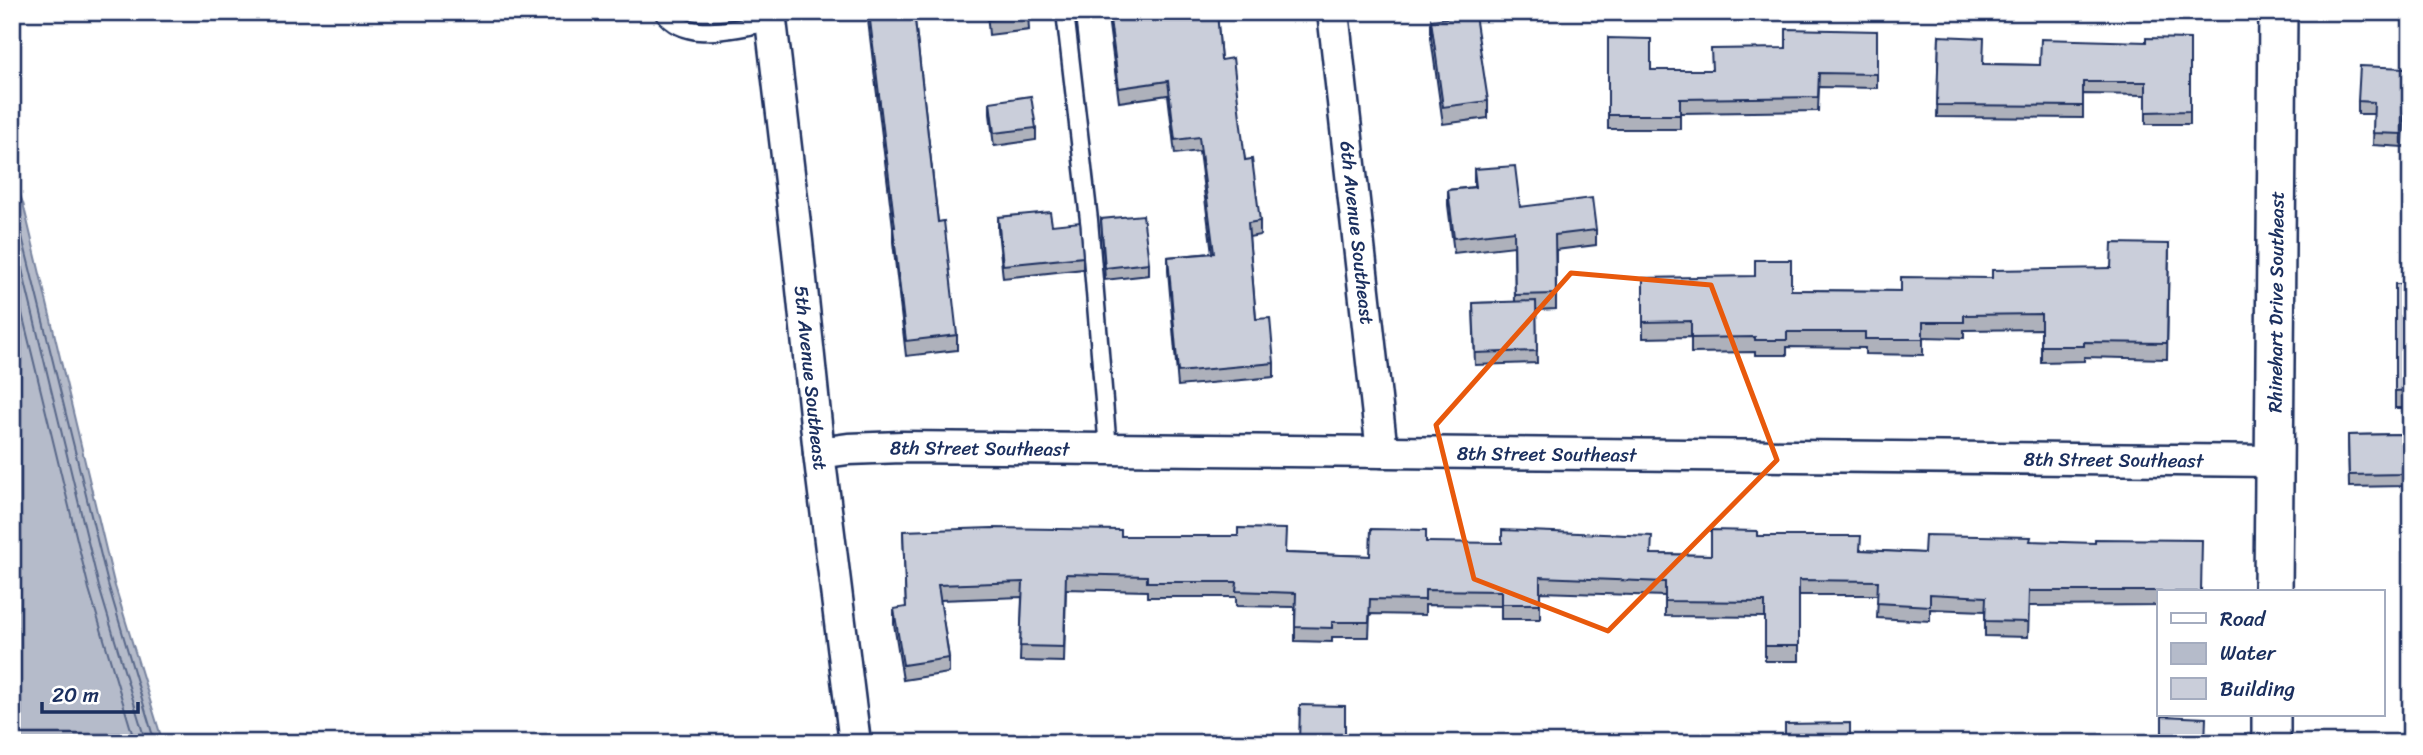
<svg xmlns="http://www.w3.org/2000/svg" width="2423" height="755" font-family="Sriracha,sans-serif">
  <style>
    .water { fill: #b5bbca; stroke: #77839f; stroke-width: 2 }
    .lines { fill: none; stroke-linecap: round; stroke-linejoin: round }
    .shore { stroke: #596789; stroke-width: 2 }
    .service-casing { stroke: #1b2f5e; stroke-width: 21 }
    .minor-casing { stroke: #1b2f5e; stroke-width: 35 }
    .tertiary-casing { stroke: #1b2f5e; stroke-width: 42 }
    .service { stroke: #fff; stroke-width: 16 }
    .minor { stroke: #fff; stroke-width: 30 }
    .tertiary { stroke: #fff; stroke-width: 37 }
    .wall { fill: #aeb1bb; stroke: #1b2f5e; stroke-width: 2 }
    .building { fill: #caceda; stroke: #1b2f5e; stroke-width: 2 }
    .marked { fill: none; stroke: #e8590c; stroke-width: 5; stroke-linejoin: round }
    .labels { text-anchor: middle; stroke-width: 7; stroke-linejoin: round; paint-order: stroke }
    .street-label { font-size: 19px; fill: #1b2f5e; stroke: #fff }
  </style>
  <rect width="100%" height="100%" fill="#fff"/>
  <filter id="ink" filterUnits="userSpaceOnUse"><feTurbulence type="fractalNoise" baseFrequency=".0143" numOctaves="2"/><feDisplacementMap in="SourceGraphic" scale="14" xChannelSelector="R" yChannelSelector="G"/><feConvolveMatrix kernelMatrix="1 2 1 2 8 2 1 2 1" color-interpolation-filters="sRGB"/></filter>
  <g filter="url(#ink)">
    <path class="water" d="M12 176 23 203 114 583 163 743H12Z"/>
    <g class="lines">
      <g class="shore">
        <path d="M12 196 108 584 155 743"/>
        <path d="M12 228 99 587 146 743"/>
        <path d="M12 272 89 589 135 743"/>
      </g>
      <defs>
        <g id="service">
          <path d="M663 12C687 45 737 27 771 22"/>
          <path d="M1065 12 1089 220 1108 449"/>
        </g>
        <g id="minor">
          <path id="s1" d="M770 12 797 241 819 453 855 743"/>
          <path id="s2" d="M1333 12 1382 452"/>
          <path id="s3" d="M819 453 848 449 902 447 2275 461"/>
        </g>
        <g id="tertiary">
          <path id="s4" d="M2273 592 2278 12"/>
          <path d="M2271 743V715"/>
        </g>
      </defs>
      <use href="#service" class="service-casing"/>
      <use href="#minor" class="minor-casing"/>
      <use href="#tertiary" class="tertiary-casing"/>
      <use href="#service" class="service"/>
      <use href="#minor" class="minor"/>
      <use href="#tertiary" class="tertiary"/>
    </g>
    <g class="wall">
      <path d="M867 12H914L938 222 957 335V350L906 356 893 242V227Z"/>
      <path d="M987 12H1028L1029 30 989 35Z"/>
      <path d="M1089 12H1217L1221 60 1260 221V235L1249 237 1256 319 1274 363V377L1178 386 1168 271V257L1212 253 1199 151 1175 154 1168 95 1119 102 1108 17 1090 19Z"/>
      <path d="M1431 20 1488 101V118L1443 124 1431 38Z"/>
      <path d="M1877 31V88L1819 87 1818 111 1680 113V129H1608V38L1651 70H1711L1786 48Z"/>
      <path d="M1939 36 1984 64 2040 65 2146 42 2190 39V124H2146V95L2083 94V118L1937 117Z"/>
      <path d="M2406 80 2403 147 2373 145 2374 114H2358V101Z"/>
      <path d="M990 102 1036 128V140L994 146 990 114Z"/>
      <path d="M1474 169 1520 207 1596 230V245L1556 250V309L1536 310 1537 363 1475 365 1473 303 1515 302 1514 246 1454 253 1448 205V190L1474 187Z"/>
      <path d="M998 217 1052 225 1083 257V269L1003 278 998 230Z"/>
      <path d="M1101 219 1149 263V275L1105 280Z"/>
      <path d="M2169 244 2167 359 2084 357V361L2041 362V329L1964 330V338L1923 337V355L1865 354V348L1787 347V355H1755V352L1691 353V337L1643 338V278L1791 290 1901 291 1992 278 2111 268Z"/>
      <rect x="2395" y="284" width="16" height="124"/>
      <path d="M2404 434 2405 486 2349 487 2348 435Z"/>
      <path d="M903 531 1121 536 1285 553 1370 556 1426 542 1652 554 1711 555 1757 536 1860 550 1924 553 2030 541 2202 592H2159V605L2029 606 2028 637 1985 636V611L1930 609V621L1877 618 1878 595H1799V661H1765V617L1665 616V596L1540 592V619H1501V606L1425 605V615L1370 614 1369 637H1332V642L1295 641V607L1236 606V597H1147V591L1066 589 1064 662 1020 661 1022 597 940 600 949 658V673L903 680 894 624V609L906 608Z"/>
    </g>
    <g class="building">
      <path d="M869 12H914L938 222 944 221 957 335 906 341 893 227H895Z"/>
      <path d="M988 12H1028L1029 15 989 20Z"/>
      <path d="M1109 12H1217L1221 60 1233 58 1245 160 1252 159 1260 221 1248 223 1256 319 1270 318 1274 363 1178 372 1168 257 1214 253 1199 137 1175 140 1168 81 1119 88Z"/>
      <path d="M1475 15 1488 101 1443 107 1431 20Z"/>
      <path d="M1786 29 1877 31V74L1819 73 1818 97 1680 99V115H1608V38L1651 39V70H1712L1711 49 1786 48Z"/>
      <path d="M1939 36 1984 38 1983 64 2040 65 2041 39 2146 42V38L2190 39V111L2146 112V82H2083V106L1937 105Z"/>
      <path d="M2360 66 2406 68 2403 134 2373 133 2374 102 2358 101Z"/>
      <path d="M1031 96 1036 128 994 133 990 102Z"/>
      <path d="M1515 166 1520 207 1592 198 1596 230 1555 235 1556 294 1515 295 1514 231 1454 238 1448 190 1476 187 1474 169Z"/>
      <path d="M1050 212 1052 225 1080 222 1083 257 1003 265 998 217Z"/>
      <path d="M1143 215 1149 263 1105 268 1101 219Z"/>
      <path d="M2112 243 2169 244 2167 343 2084 342V346H2041V314L1964 315V322H1923V339H1865V332H1787V340H1755V337L1691 338V321L1643 322V278L1755 276V260H1791V290L1901 291V277L1992 278V270L2111 268Z"/>
      <path d="M2395 284H2411V390L2395 391Z"/>
      <path d="M1536 301 1537 351 1475 353 1473 303Z"/>
      <path d="M2404 434 2405 474 2349 475 2348 435Z"/>
      <path d="M992 528 1121 530V536H1238V528L1286 529 1285 553 1370 556 1371 529 1426 530V542L1502 543V530L1652 536 1651 554 1711 555V530L1757 531V536H1861L1860 550 1924 553 1925 535 2031 537 2030 541 2095 543V539L2202 540 2201 592H2161V591H2029L2028 622 1985 621 1986 597 1930 594V606L1877 603 1878 581 1799 580V646H1765V602L1665 601V582L1540 577V604H1501V591L1425 590V600L1370 599 1369 622H1332V628L1295 627 1296 593 1236 591 1237 582H1147V576L1066 574 1064 647 1020 646 1023 582 938 585 949 658 903 665 894 609 906 607 903 531Z"/>
      <path d="M1300 705 1345 706V743H1299Z"/>
      <path d="M2162 716 2206 718 2205 743H2162Z"/>
      <path d="M1850 723V743H1785V724Z"/>
    </g>
  </g>
  <path class="marked" d="M1571 273 1711 285 1777 460 1608 631 1474 579 1436 425Z"/>
  <g class="labels">
    <g class="street-label">
      <text dy="7" stroke="none"><textPath href="#s2" startOffset="222">6th Avenue Southeast</textPath></text>
      <text dy="7" stroke="none"><textPath href="#s4" startOffset="290">Rhinehart Drive Southeast</textPath></text>
      <text dy="7" stroke="none"><textPath href="#s1" startOffset="368">5th Avenue Southeast</textPath></text>
      <text dy="7" stroke="none"><textPath href="#s3" startOffset="161">8th Street Southeast</textPath></text>
      <text dy="7" stroke="none"><textPath href="#s3" startOffset="728">8th Street Southeast</textPath></text>
      <text dy="7" stroke="none"><textPath href="#s3" startOffset="1295">8th Street Southeast</textPath></text>
    </g>
  </g>
  <rect width="2423" height="755" fill="none" stroke="#fff" stroke-width="42"/>
  <rect x="21" y="21" width="2381" height="713" fill="none" stroke="#1b2f5e" stroke-width="2.5" filter="url(#ink)"/>
  <rect x="2157" y="590" width="228" height="126" fill="#ffffff" stroke="#a4acbf" stroke-width="2"/>
  <rect x="2171" y="613" width="35" height="10" fill="#ffffff" stroke="#a4acbf" stroke-width="2"/>
  <text x="2220" y="626" font-size="21" fill="#1b2f5e">Road</text>
  <rect x="2171" y="643" width="35" height="21" fill="#b5bbca" stroke="#a4acbf" stroke-width="2"/>
  <text x="2220" y="660" font-size="21" fill="#1b2f5e">Water</text>
  <rect x="2171" y="678" width="35" height="21" fill="#caceda" stroke="#a4acbf" stroke-width="2"/>
  <text x="2220" y="696" font-size="21" fill="#1b2f5e">Building</text>
  <path d="M42 702v10h96v-10" fill="none" stroke="#1b2f5e" stroke-width="3.5"/>
  <text x="52" y="702" font-size="21" fill="#1b2f5e" stroke="#ffffff" stroke-width="5" paint-order="stroke">20 m</text>
</svg>
